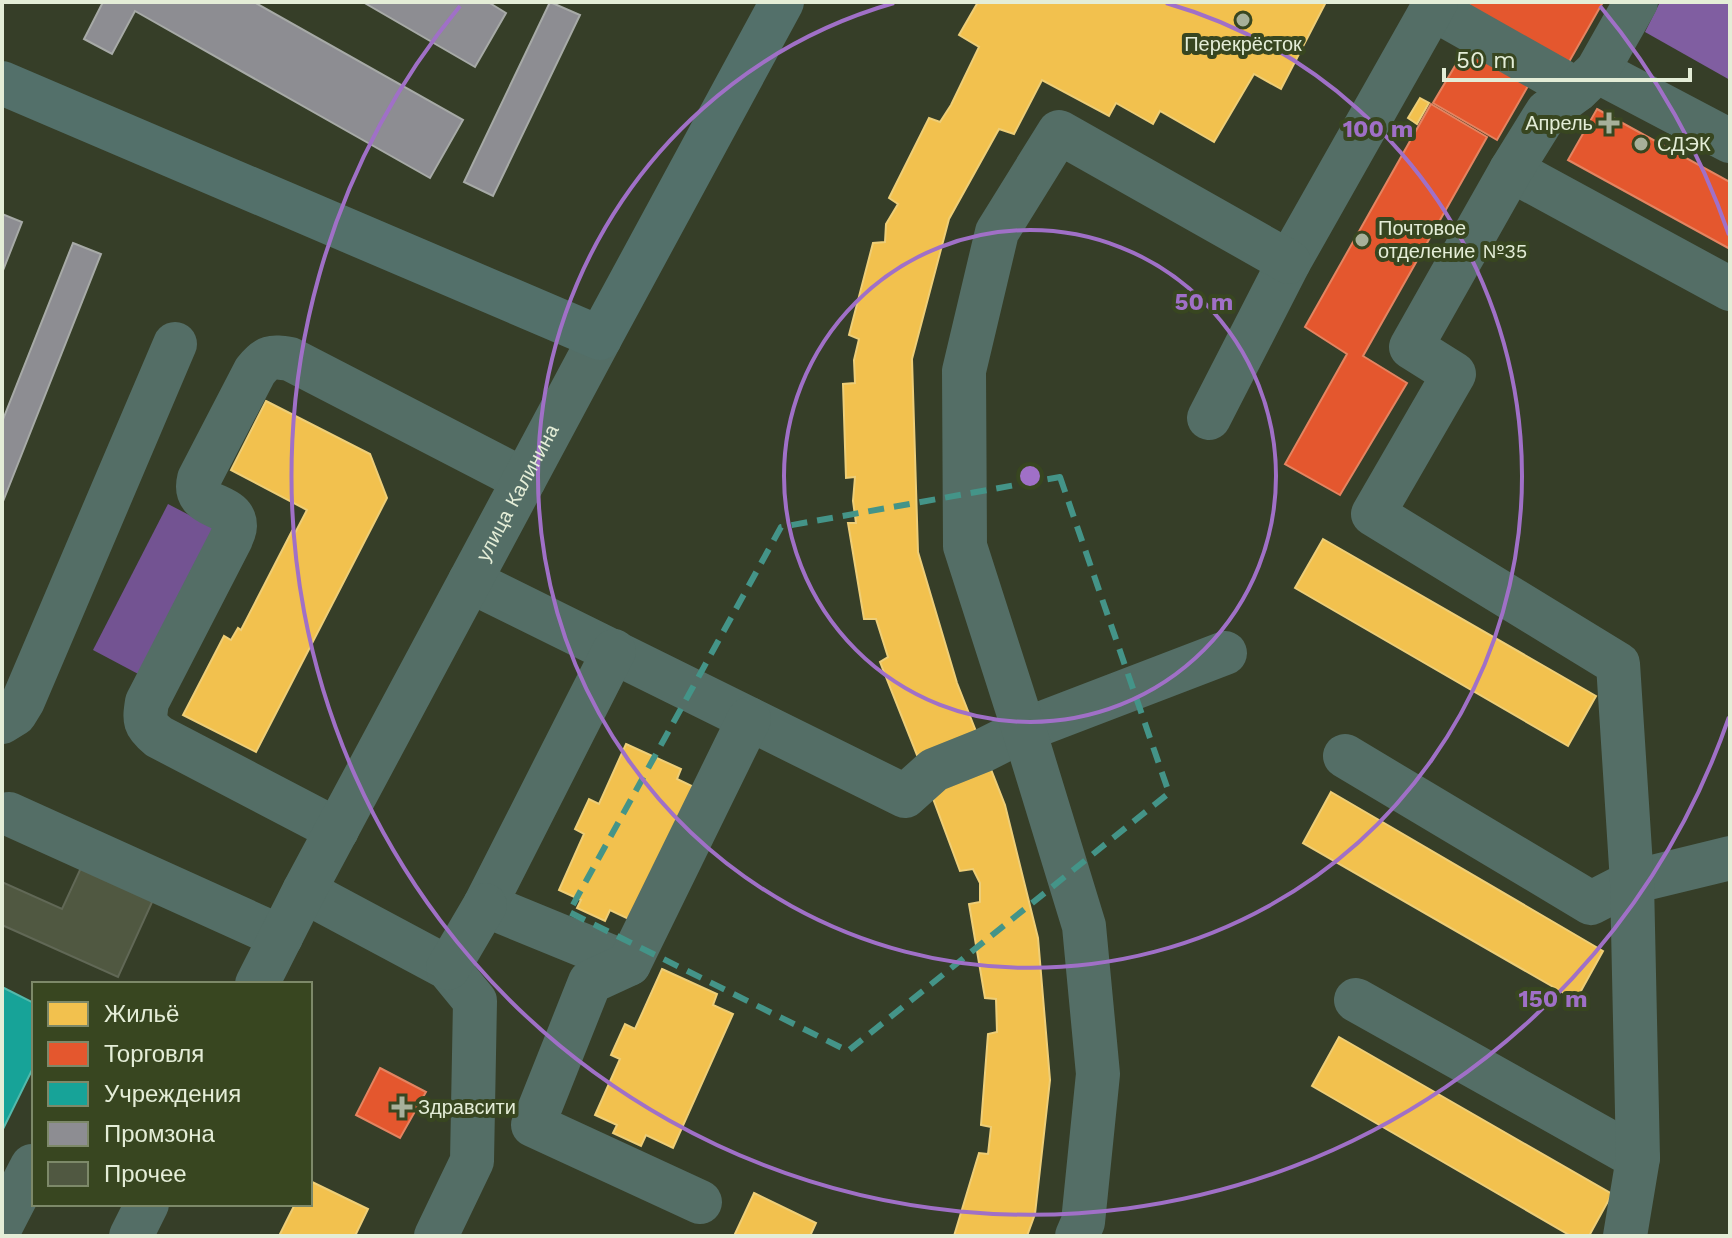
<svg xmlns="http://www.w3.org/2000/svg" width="1732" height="1238" font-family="'Work Sans',sans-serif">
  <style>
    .green { fill: #735392 }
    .forest { fill: #805ea1 }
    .homes { fill: #f2c14e; stroke: #eece77; stroke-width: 2 }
    .shops { fill: #e4572e; stroke: #e48461; stroke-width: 2 }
    .public { fill: #17a398; stroke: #54b9ab; stroke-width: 2 }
    .industry { fill: #8d8d92; stroke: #a7aaa7; stroke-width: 2 }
    .building { fill: #505841; stroke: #616856; stroke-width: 2 }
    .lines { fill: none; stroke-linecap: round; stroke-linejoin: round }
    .minor { stroke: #546e66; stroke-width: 44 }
    .major { stroke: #53706a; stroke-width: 44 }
    .marked { fill: none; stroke: #449488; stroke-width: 6; stroke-dasharray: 16 10; stroke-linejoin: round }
    .ring { fill: none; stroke: #a070c7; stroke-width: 4 }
    .poi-dot { fill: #a7b09a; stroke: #384620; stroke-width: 3 }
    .labels { text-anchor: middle; stroke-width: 8; stroke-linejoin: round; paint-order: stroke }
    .poi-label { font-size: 20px; fill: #e4edd7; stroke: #384620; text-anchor: start }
    .street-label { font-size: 20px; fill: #e4edd7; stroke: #384620 }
    .centre { fill: #a070c7; stroke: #384620; stroke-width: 4 }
    .ring-label { font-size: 24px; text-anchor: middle; font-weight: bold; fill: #a070c7; stroke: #384620; stroke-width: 8; stroke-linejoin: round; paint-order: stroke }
  </style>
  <rect width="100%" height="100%" fill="#363e28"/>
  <path class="green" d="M168 504 218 530 142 676 93 650Z"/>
  <path class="forest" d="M1660 2H1730V80L1645 32Z"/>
  <g class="homes">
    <path d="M978 2H1326L1281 89 1254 74 1214 142 1160 111 1153 124 1116 103 1109 116 1042 80 1014 134 999 129 949 219 912 359 918 552 957 683 1005 805 1038 938 1050 1080 1035 1214 1027 1236H954L979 1153 988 1154 991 1127 981 1125 988 1034 997 1032 996 999 985 998 969 904 980 902V883L973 869 960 871 928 785V753L917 755 880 662 888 657 876 619H864L848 523H856L853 501 855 477 846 478 843 384 855 383 854 360 859 339 849 335 873 243 885 242 886 224 898 204 889 198 929 118 940 122 951 105 979 47 959 35Z"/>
    <path d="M1420 98 1429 103 1417 124 1408 118Z"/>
    <path d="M266 401 370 454 387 498 256 752 183 715 224 636 231 640 238 628 241 630 292 531 295 533 307 510 231 470Z"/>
    <path d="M1323 539 1596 696 1568 746 1295 588Z"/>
    <path d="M626 744 681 769 677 779 698 789 637 923 610 910 605 921 577 908 581 900 559 890 584 834 575 829 589 799 599 804Z"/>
    <path d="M1331 792 1603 951 1576 1000 1303 843Z"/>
    <path d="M662 969 717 994 713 1005 733 1014 673 1148 646 1135 641 1146 613 1133 617 1125 595 1115 620 1059 611 1055 625 1024 635 1029Z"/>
    <path d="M1339 1037 1612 1194 1589 1236H1571L1312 1086Z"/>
    <path d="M310 1181 368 1209 355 1236H279L295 1204H310Z"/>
    <path d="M754 1193 816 1223 810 1236H734Z"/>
  </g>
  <g class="shops">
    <path d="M1471 2H1603L1565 69 1465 12Z"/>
    <path d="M1471 39 1528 86 1497 140 1433 103Z"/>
    <path d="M1431 104 1487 137 1363 356 1407 383 1340 495 1285 464 1347 354 1305 327Z"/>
    <path d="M1597 109 1730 182V249L1568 160Z"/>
    <path d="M380 1068 426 1092 400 1138 356 1115Z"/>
  </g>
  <path class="public" d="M2 987 34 1003V1066L2 1131Z"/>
  <g class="industry">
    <path d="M103 2H254L463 120 430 178 135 11 112 54 84 39Z"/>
    <path d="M363 2H488L506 13 475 67Z"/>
    <path d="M550 2 580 15 493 196 464 182Z"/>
    <path d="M2 214 22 222 2 273Z"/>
    <path d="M73 243 101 254 2 504V422Z"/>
  </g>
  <path class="building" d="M86 857 158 889 118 977 2 925V882L62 909Z"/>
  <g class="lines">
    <g class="minor">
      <path d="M1432 8 1577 90"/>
      <path d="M1597 71 1730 141"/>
      <path d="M1511 170 1730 289"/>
      <path d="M1209 418 1289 262 1436 2"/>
      <path d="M470 581 905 796 934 770 984 750 1024 730 1225 653"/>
      <path d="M614 651 485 905 629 964"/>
      <path d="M2 722 15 714 23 701 175 344"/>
      <path d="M1345 756 1591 903 1632 882 1730 858"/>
      <path d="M9 814 281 937"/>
      <path d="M337 830 159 737C144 725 144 721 147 702L231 539C232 535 235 531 235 526 235 501 191 511 199 479L255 371C267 356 271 356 290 359L524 480"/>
      <path d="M304 891 448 968 475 1001 472 1161 436 1236"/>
      <path d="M448 968 485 905"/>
      <path id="s1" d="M257 984 304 891 600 338"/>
      <path d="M1356 1000 1638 1158"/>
      <path d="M700 1202 533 1125 590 982 629 964 749 719"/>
      <path d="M2 1224 32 1166"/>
      <path d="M131 1236 147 1204"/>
      <path d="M1077 1236 1083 1222 1098 1074 1084 926 1024 730 965 546 964 371 997 232 1059 132 1289 262"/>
      <path d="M1625 1236 1638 1158 1632 882 1618 664 1373 514 1454 374 1411 347 1511 170 1547 112 1577 90 1597 71 1636 2"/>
    </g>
    <path class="major" d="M2 83 600 338 782 2"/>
  </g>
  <path class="marked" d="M1060 477 1169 793 848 1051 569 912 781 527Z"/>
  <g class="ring">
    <circle cx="1030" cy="476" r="246"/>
    <path d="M1166 3A492 492 0 1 1 894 3"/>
    <path d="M1729 717A739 739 0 1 1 460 6M1600 6A739 739 0 0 1 1729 235"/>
  </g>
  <g class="poi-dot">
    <circle cx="1243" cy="20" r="8"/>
    <path d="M1605 111h8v8h8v8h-8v8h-8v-8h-8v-8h8z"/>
    <circle cx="1641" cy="144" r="8"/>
    <circle cx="1362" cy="240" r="8"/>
    <path d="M398 1095h8v8h8v8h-8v8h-8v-8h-8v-8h8z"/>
  </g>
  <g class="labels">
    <g class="poi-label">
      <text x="1243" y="51" text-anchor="middle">Перекрёсток</text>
      <text x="1593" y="130" text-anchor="end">Апрель</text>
      <text x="1657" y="151">СДЭК</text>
      <text x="1378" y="235">Почтовое<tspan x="1378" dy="23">отделение №35</tspan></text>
      <text x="418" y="1114">Здравсити</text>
    </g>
    <g class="street-label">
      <text dy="7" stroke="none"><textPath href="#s1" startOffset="556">улица Калинина</textPath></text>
    </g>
  </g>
  <circle cx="1030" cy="476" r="12" class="centre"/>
  <g class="ring-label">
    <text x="1378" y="137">100 m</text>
    <text x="1204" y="310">50 m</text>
    <text x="1553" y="1007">150 m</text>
  </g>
  <rect width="1732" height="1238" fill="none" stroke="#e4edd7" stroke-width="8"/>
  <rect x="32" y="982" width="280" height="224" fill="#384620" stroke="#7d8969" stroke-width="2"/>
  <rect x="48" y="1002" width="40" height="24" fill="#f2c14e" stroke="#7d8969" stroke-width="2"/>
  <text x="104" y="1022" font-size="24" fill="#e4edd7">Жильё</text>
  <rect x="48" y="1042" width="40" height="24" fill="#e4572e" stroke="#7d8969" stroke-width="2"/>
  <text x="104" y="1062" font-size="24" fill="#e4edd7">Торговля</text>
  <rect x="48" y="1082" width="40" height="24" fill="#17a398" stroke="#7d8969" stroke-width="2"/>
  <text x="104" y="1102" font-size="24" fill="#e4edd7">Учреждения</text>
  <rect x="48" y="1122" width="40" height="24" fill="#8d8d92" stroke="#7d8969" stroke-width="2"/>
  <text x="104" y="1142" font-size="24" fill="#e4edd7">Промзона</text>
  <rect x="48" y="1162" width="40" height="24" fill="#505841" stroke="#7d8969" stroke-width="2"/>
  <text x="104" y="1182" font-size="24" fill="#e4edd7">Прочее</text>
  <path d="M1444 68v12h246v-12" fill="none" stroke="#e4edd7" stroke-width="4"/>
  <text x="1456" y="68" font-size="24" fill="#e4edd7" stroke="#384620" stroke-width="6" paint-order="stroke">50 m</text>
</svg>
